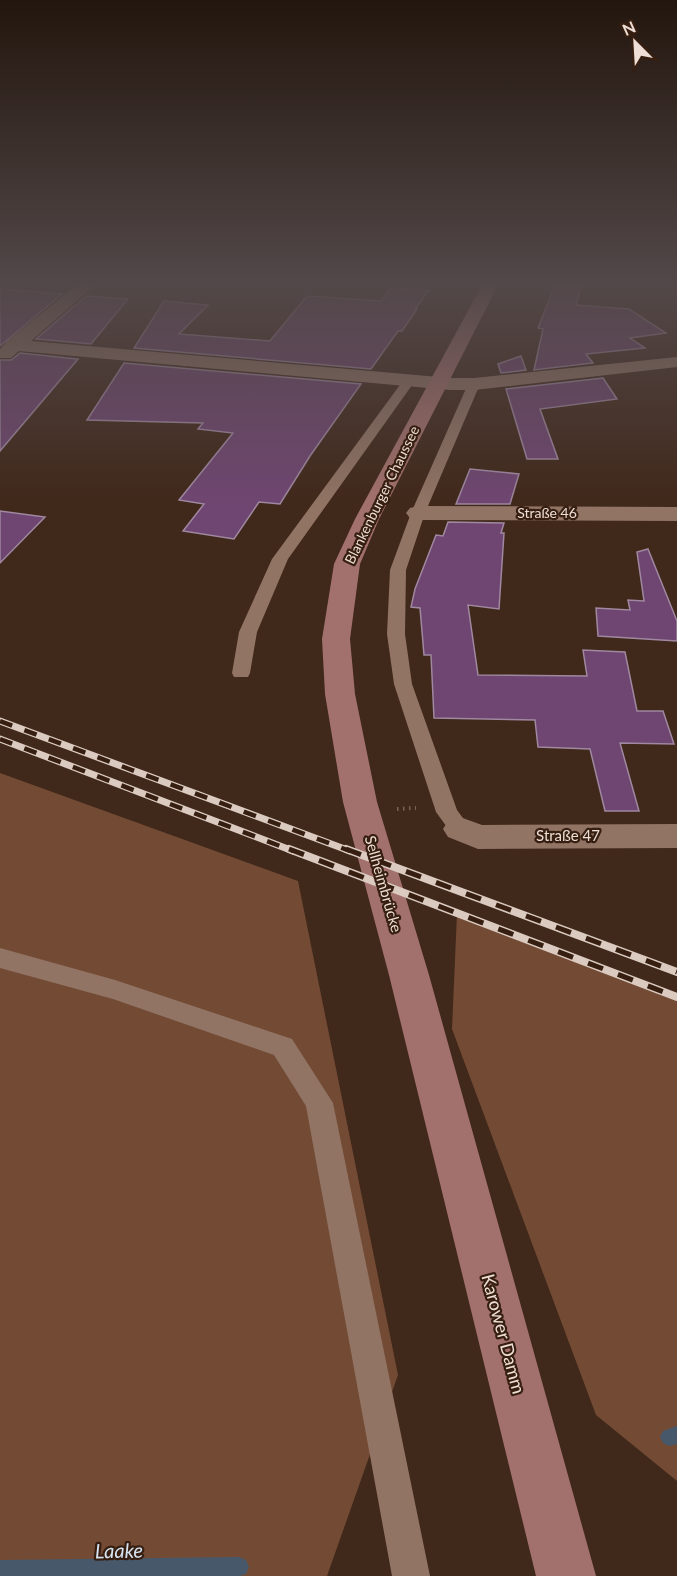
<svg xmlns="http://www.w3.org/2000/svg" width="677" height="1576" font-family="Lato,sans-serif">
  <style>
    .green { fill: #734b35 }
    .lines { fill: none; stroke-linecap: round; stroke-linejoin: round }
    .stream { fill: #47586a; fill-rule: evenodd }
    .building { fill: #6f4671; stroke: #9f88a0; stroke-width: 1.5 }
    .path { stroke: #796458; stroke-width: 4; stroke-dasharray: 1.5 4.5; stroke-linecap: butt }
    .lane { fill: #917464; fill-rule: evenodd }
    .street { fill: #917464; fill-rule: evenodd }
    .secondary { fill: #a3716d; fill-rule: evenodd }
    .rail-far1-casing { stroke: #dacac0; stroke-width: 7 }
    .rail-casing { stroke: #dacac0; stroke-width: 8 }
    .rail-far1 { stroke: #361e10; stroke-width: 4.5; stroke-dasharray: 13; stroke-linecap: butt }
    .rail { stroke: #361e10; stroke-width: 5; stroke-dasharray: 16; stroke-linecap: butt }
    .labels { text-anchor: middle; stroke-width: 4.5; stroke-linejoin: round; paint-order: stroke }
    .far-street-label { font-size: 14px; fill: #eeded5; stroke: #361e10 }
    .street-label { font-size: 15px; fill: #eeded5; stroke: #361e10 }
    .near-street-label { font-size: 18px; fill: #eeded5; stroke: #361e10 }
    .near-water-label { font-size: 20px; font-style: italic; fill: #d6e3f1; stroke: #361e10 }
  </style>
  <rect width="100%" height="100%" fill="#40281a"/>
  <g class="green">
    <path d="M0 773 298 881 398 1375 327 1576H0Z"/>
    <path d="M457 914 677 1001V1481L596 1415 452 1029Z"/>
  </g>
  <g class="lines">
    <g class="stream">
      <path d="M677 1426V1444L669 1446 663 1443 660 1437 663 1431Z"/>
      <path d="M239 1557 246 1560 249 1567 246 1574 240 1576H0V1560Z"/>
    </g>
  </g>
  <g class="building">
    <path d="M555 285H582L576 305 629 309 666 333 630 338 645 348 586 354 593 363 534 370 543 329 538 328Z"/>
    <path d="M391 288 429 290 415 309H417L402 331H398L371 369 134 348 164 301 208 305 179 334 270 341 307 296 381 301Z"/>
    <path d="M0 289 62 294 0 346Z"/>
    <path d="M86 296 128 299 91 344 36 339Z"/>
    <path d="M20 353 78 359 0 451V360H11Z"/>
    <path d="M521 356 526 370 501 373 498 364Z"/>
    <path d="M124 363 361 384 310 456 280 504 259 502 234 539 183 531 204 504 179 500 233 433 198 429 203 423 87 420Z"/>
    <path d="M603 378 617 399 540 409 558 459H527L506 389Z"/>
    <path d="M470 469 519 474 510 504H456Z"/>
    <path d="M0 511 45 517 0 563Z"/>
    <path d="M448 522 504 523 501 533H504L499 609 468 605 478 675 587 676 583 650 625 652 637 711H663L674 744 620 743 639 811H605L590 749 538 747 535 720 434 718 431 655H424L420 608 411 607 415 589 436 535 443 536Z"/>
    <path d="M648 549 677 621V641L598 636 596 608 630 610 628 600 644 601 637 552Z"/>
  </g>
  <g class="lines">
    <path class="path" d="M397 809 416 808"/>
    <g class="lane">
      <path d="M409 377 415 381 288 559 257 632 250 673 248 677H234L232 673 239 632 272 559 405 378Z"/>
      <path d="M474 380 480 384 425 513 406 570 405 634 412 684 457 810 471 829 468 834 460 836 452 834 436 812 394 684 387 634 390 570 411 513 468 384Z"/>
      <path d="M0 948 115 980 292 1039 333 1103 430 1576H392L306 1106 274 1055 113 999 0 968Z"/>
    </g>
    <g class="street">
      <path d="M77 285H95L31 341 450 378H474L677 357V367L474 390H450L19 351 11 358H0V349L7 341Z"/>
      <path d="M418 506 677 507V521L418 520 410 518 406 513 410 508Z"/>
      <path d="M460 817 482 825 677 824V848L478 849 448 837 443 829 448 821Z"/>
    </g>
    <path class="secondary" d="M482 285H498L379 519 360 564 350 639 355 694 377 802 429 975 596 1576H536L389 975 343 802 325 694 322 639 334 564 355 519Z"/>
    <defs>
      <g id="rail-far1">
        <path d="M0 721 350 851"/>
        <path d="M0 739 293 851"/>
      </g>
      <g id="rail">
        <path d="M289 849 677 997"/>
        <path d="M346 849 677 972"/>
      </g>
    </defs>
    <use href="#rail-far1" class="rail-far1-casing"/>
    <use href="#rail" class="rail-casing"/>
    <use href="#rail-far1" class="rail-far1"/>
    <use href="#rail" class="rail"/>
  </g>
  <linearGradient id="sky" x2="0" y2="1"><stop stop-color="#23160e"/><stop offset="0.56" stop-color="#534849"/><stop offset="1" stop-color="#534849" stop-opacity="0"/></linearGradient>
  <rect width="677" height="506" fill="url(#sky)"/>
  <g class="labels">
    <g class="far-street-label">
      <text transform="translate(382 495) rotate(-64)" y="5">Blankenburger Chaussee</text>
      <text x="547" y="518">Straße 46</text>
    </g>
    <g class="street-label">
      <text x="568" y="841">Straße 47</text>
      <text transform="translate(383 884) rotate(74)" y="5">Sellheimbrücke</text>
    </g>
    <g class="near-street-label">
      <text transform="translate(503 1334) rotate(75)" y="6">Karower Damm</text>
    </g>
    <g class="near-water-label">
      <text transform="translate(119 1551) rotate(-1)" y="7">Laake</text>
    </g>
  </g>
  <g transform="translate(635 42) rotate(336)" stroke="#361e10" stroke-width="4.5" paint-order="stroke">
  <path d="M0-4.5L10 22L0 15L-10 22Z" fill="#eeded5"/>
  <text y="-9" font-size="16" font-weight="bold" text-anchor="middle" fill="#eeded5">N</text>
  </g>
</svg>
